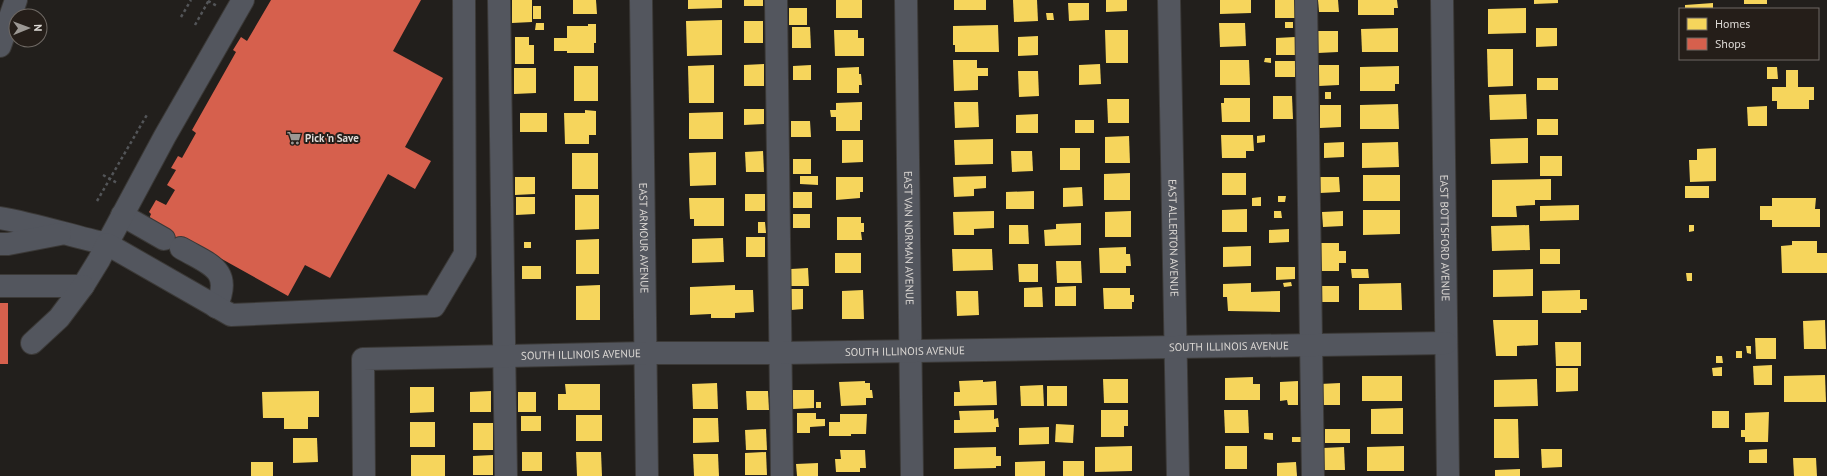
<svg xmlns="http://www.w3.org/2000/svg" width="1827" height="476" font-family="'PT Sans',sans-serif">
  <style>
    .homes { fill: #f6d55c }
    .shops { fill: #d6604d }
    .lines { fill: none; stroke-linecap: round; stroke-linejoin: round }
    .minor-casing { stroke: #3b3937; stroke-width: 24 }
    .path { stroke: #535558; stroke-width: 2.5; stroke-dasharray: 3 3; stroke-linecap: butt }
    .minor { stroke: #53565e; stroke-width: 22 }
    .labels { text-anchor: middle; stroke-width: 4; stroke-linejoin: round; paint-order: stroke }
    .poi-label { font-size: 11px; font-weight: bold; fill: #ddd9d5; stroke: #251e19; text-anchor: start }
    .street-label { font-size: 11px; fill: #ddd9d5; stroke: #251e19 }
  </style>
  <rect width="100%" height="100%" fill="#221f1c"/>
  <g class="homes">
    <path d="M512 0H532V22L512 23Z"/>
    <path d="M573 0H596L597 14H573Z"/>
    <path d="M688 0H722V8L688 9Z"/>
    <rect x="744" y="0" width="19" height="6"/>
    <rect x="836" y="0" width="26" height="18"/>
    <rect x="954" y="0" width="32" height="10"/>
    <path d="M1013 0H1037L1038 21 1014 22Z"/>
    <path d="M1106 0H1127V11L1106 12Z"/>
    <path d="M1220 0H1251V13L1220 14Z"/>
    <rect x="1275" y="0" width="20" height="18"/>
    <path d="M1318 0H1338L1339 12H1319Z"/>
    <path d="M1358 0H1397L1398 8H1394V15H1358Z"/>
    <path d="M1534 0H1558V3L1534 4Z"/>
    <rect x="1744" y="0" width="23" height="4"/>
    <path d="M1068 3H1089V20L1069 21Z"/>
    <path d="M1713 3V9H1685V5Z"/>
    <rect x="533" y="6" width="8" height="13"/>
    <rect x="789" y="8" width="18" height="17"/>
    <path d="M1526 8V33L1488 34V9Z"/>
    <path d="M1046 13H1053L1054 20H1047Z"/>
    <path d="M722 20V55L687 56 686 21Z"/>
    <rect x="744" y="21" width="19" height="22"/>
    <rect x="1285" y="22" width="8" height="6"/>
    <path d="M536 23H544V30H535Z"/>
    <path d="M1219 23H1245L1246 46 1220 47Z"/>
    <path d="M588 24H596V43H594V53H567V51H554V38H567V26H588Z"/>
    <path d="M998 25 999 52H955V45H953V26Z"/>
    <path d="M792 27H810L811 48H792Z"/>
    <path d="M1398 28V52H1362L1361 29Z"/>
    <path d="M1536 28H1557V46L1536 47Z"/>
    <path d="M834 30H858V38H864V56H835Z"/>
    <path d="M1105 30H1128V63H1106Z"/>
    <path d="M1318 31H1338V52L1318 53Z"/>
    <path d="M1038 36V55L1018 56V37Z"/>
    <path d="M515 37H529V45H534V64H515Z"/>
    <path d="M1295 37V55H1276V38Z"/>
    <path d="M1487 49H1513V86L1488 87Z"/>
    <path d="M1265 58H1271V63L1264 62Z"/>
    <path d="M953 60H977V68H988V76H978V90L954 91Z"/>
    <path d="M1220 60H1249L1250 85H1220Z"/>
    <rect x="1275" y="61" width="20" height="16"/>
    <path d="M764 64V86H744V65Z"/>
    <path d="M1100 64 1101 84 1079 85V65Z"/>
    <path d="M714 65V103H689L688 66Z"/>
    <path d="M811 65V80H793V66Z"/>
    <path d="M1319 65H1339V85L1319 86Z"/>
    <rect x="574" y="66" width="24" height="35"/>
    <path d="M1399 66V84H1395V91H1360V67Z"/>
    <path d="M859 67V74H861L862 85H859V93H837V68Z"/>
    <path d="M1767 67H1777L1778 79H1767Z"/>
    <path d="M514 68H536V93L514 94Z"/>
    <path d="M1786 70H1798V87H1814V100H1809V109H1777V101H1772V87H1786Z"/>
    <path d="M1018 71H1038L1039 96 1019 97Z"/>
    <rect x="1537" y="78" width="21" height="12"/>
    <rect x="1325" y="92" width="6" height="7"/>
    <path d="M1526 94 1527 119 1490 120 1489 95Z"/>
    <path d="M1273 96H1292L1293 119H1273Z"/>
    <path d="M1224 98H1250V122H1222L1221 103H1224Z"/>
    <path d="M1107 99H1129V123H1108Z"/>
    <path d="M862 102V120H860V131H836V117H831L830 110H836V103Z"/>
    <path d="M954 102H978L979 127 955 128Z"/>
    <path d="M1398 104 1399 129H1360V105Z"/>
    <path d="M1320 105H1341V127L1320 128Z"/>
    <path d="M1767 106V126H1748L1747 107Z"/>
    <path d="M744 109H764V124L744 125Z"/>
    <path d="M585 110 596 111V135H589V144H565L564 113H585Z"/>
    <path d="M723 112V139H689V113Z"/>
    <rect x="520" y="113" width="27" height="19"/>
    <path d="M1038 114V133H1016V115Z"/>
    <rect x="1537" y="119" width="21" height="16"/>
    <rect x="1075" y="120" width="19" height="13"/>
    <path d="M791 121H810L811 137H791Z"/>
    <path d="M1221 135H1253L1254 151H1246V158H1222Z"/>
    <path d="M1265 135V142L1257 143V136Z"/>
    <path d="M1129 136 1130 163H1105V137Z"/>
    <path d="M1528 138V163L1491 164 1490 139Z"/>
    <path d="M993 139V164L955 165 954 140Z"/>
    <path d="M842 140H863V162L842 163Z"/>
    <path d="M1344 142V157L1324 158V143Z"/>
    <path d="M1398 142 1399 167 1362 168V143Z"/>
    <rect x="1060" y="148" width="20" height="22"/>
    <path d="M1716 148V181L1690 182 1689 160H1697V149Z"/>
    <path d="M763 151 764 172H746L745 152Z"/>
    <path d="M1011 151H1032L1033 171 1012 172Z"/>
    <path d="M716 152V185L690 186 689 153Z"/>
    <rect x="572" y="153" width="26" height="36"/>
    <rect x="1540" y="156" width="22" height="20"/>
    <rect x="793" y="159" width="18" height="15"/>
    <path d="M1130 173V200H1104V174Z"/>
    <rect x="1222" y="173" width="24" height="22"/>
    <rect x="1363" y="175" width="37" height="26"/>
    <path d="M800 176H818V185L800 184Z"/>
    <path d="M986 176V188L974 189V196L954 197 953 177Z"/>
    <path d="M515 177H535V194L515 195Z"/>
    <path d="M836 177H863V192H860V198L836 200Z"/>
    <path d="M1320 177H1339L1340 192 1320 193Z"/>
    <path d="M1551 179V200H1535V205L1516 206 1517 217H1492V180Z"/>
    <rect x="1685" y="186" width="24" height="12"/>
    <path d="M1082 187 1083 206 1063 207V188Z"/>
    <path d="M1034 191V209H1006V192Z"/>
    <rect x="793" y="192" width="19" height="16"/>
    <rect x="745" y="194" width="20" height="17"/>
    <path d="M575 195H599V229L575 230Z"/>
    <path d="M1278 196H1286L1285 202H1278Z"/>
    <path d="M516 197H535V214L516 215Z"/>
    <path d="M1261 197V206H1252V198Z"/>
    <path d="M689 198H724V226H694V219H690Z"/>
    <path d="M1772 198H1816L1815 209H1820V227H1772V220H1760V206H1772Z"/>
    <path d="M1579 205V220L1540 221V206Z"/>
    <path d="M1247 209V232H1222V210Z"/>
    <path d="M1363 210H1400V234L1363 235Z"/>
    <path d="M994 211V228L974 229V235H954L953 212Z"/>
    <path d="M1131 211V237H1105V212Z"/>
    <path d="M1274 211H1281L1282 218H1274Z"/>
    <path d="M1343 211V226L1323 227 1322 212Z"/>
    <rect x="793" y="214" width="17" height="14"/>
    <path d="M837 217H861V223H864V232H861L862 240H837Z"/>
    <path d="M758 222H765L766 233H758Z"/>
    <path d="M1081 223V245L1045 246 1044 230 1056 229V224Z"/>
    <path d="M1009 225H1028L1029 244H1009Z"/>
    <path d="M1529 225 1530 250 1492 251 1491 226Z"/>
    <path d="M1689 225H1694V231L1689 232Z"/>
    <path d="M1289 229V242L1269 243V230Z"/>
    <rect x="746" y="237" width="19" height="20"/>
    <path d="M723 238 724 262 692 263V239Z"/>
    <path d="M599 239V274H576V240Z"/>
    <path d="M1792 241H1817V253H1827V273H1782L1781 246 1792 245Z"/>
    <rect x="524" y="242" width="7" height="6"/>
    <path d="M1320 243H1339V251H1346V263H1339V271H1320Z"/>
    <path d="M1251 246V266L1223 267V247Z"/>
    <path d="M1126 247V254H1130L1131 266H1126V273H1100L1099 248Z"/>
    <path d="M952 249H992L993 270 953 271Z"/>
    <rect x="1540" y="249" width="20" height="15"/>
    <rect x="835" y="253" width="26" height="20"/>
    <path d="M1056 261H1081L1082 283H1057Z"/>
    <path d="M1018 264H1038V282H1019Z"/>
    <rect x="522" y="266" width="19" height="13"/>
    <path d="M1276 267H1295V279L1276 280Z"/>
    <path d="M808 268 809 286H791V269Z"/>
    <path d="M1351 269H1368L1369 278H1352Z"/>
    <path d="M1533 269V296L1493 297V270Z"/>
    <path d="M1686 273H1692V281H1687Z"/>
    <path d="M1291 282 1292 286 1284 287 1283 283Z"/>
    <path d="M1251 283V292L1280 291V312L1228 311 1227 297H1223V284Z"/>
    <path d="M1401 283 1402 310H1359V284Z"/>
    <path d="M600 285V320H576V286Z"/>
    <path d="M735 285V290H753L754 312 735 313V318H711V314L690 315V287Z"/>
    <path d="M1076 286V306H1055V287Z"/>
    <rect x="1321" y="286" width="18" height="16"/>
    <path d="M1042 287 1043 307H1024V288Z"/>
    <path d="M1103 288H1130V295H1134V302H1132V309H1104Z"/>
    <path d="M791 289H803V309L791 310Z"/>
    <path d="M863 290 864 319H842V291Z"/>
    <path d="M1580 290V299H1587V310H1581V313H1542V291Z"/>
    <path d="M956 291H978L979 315 957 316Z"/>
    <path d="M1493 320H1538V345L1517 346V356H1496Z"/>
    <path d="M1825 320 1826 349H1804L1803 321Z"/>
    <path d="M1755 338H1776V359H1756Z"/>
    <path d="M1555 342H1581V366H1556Z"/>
    <path d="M1746 346H1751V354L1747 353Z"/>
    <rect x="1736" y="351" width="6" height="7"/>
    <path d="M1716 356H1722L1723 363H1716Z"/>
    <path d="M1772 365V385H1754L1753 366Z"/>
    <path d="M1722 367V376H1713L1712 368Z"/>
    <path d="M1556 368H1578V391L1556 392Z"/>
    <path d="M1825 375 1826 402H1784V376Z"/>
    <rect x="1362" y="376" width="40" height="25"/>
    <path d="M1253 377V384H1260V400H1225V378Z"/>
    <path d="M1103 379H1128V403H1104Z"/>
    <path d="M1537 379 1538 406 1494 407V380Z"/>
    <path d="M983 380V382L996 381 997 405 954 406V392H960L959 381Z"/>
    <path d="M865 381V383H870V390H872L873 398H866V405L841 406 839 382Z"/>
    <path d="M1298 381V405H1288L1287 400 1280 401V382Z"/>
    <path d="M717 383 718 409H693L692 384Z"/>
    <path d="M1340 383V405H1320V384Z"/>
    <path d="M565 384H600V410H558V394H566Z"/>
    <path d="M1043 385 1044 406H1021L1020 386Z"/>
    <rect x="1047" y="386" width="20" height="20"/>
    <path d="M410 387H434V412L410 413Z"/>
    <path d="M793 390H814V408L793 409Z"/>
    <path d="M319 391V417H308V429H284V418H263L262 392Z"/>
    <path d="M491 391V412H470V392Z"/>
    <path d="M746 391H768L769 410H747Z"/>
    <rect x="518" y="392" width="18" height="20"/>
    <rect x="816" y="402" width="5" height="6"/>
    <path d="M1403 408V434H1371V409Z"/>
    <path d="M994 410V419L998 418 999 427H996V432L954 433V420H960L959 411Z"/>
    <path d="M1101 410H1128V426H1124V437H1101Z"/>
    <path d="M1224 410H1248L1249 433H1225Z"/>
    <rect x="1712" y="411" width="17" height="17"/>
    <path d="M1769 412 1768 442H1745V437H1741V430H1745V413Z"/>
    <path d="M797 413H816V419H825V426L810 427V433H797Z"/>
    <path d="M840 414H867L866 434H851V436H829V422H840Z"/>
    <rect x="576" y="415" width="26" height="26"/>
    <rect x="521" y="416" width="20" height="15"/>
    <path d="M693 418H718L719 442 693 443Z"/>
    <path d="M1494 419H1518L1519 458H1494Z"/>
    <rect x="410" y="422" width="25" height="25"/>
    <rect x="473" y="423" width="20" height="27"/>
    <path d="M1056 424 1074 425 1073 443 1055 442Z"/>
    <path d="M1049 427V444L1019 445V428Z"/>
    <path d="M766 429 767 450H746L745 430Z"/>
    <rect x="1325" y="429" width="25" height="14"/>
    <path d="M1264 433H1273V440L1264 439Z"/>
    <rect x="1292" y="437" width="9" height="5"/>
    <path d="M293 438H317L318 462 293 463Z"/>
    <path d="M1132 446V471L1095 472V447Z"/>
    <rect x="1225" y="446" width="22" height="23"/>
    <path d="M1404 446V471H1367V447Z"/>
    <path d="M996 447V456H1001V466H996V468L954 469V448Z"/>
    <path d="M1344 447 1345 470H1324L1323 448Z"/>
    <path d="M1541 449H1562V467L1542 468Z"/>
    <path d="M1767 449V463H1749V450Z"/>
    <path d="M840 450H865L866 468H860V472H836L835 459H841Z"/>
    <rect x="522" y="452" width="20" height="19"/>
    <path d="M576 452H601L602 476H577Z"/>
    <path d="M766 452 767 475H745V453Z"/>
    <path d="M693 454H718L719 476H694Z"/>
    <rect x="411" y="455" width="34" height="21"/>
    <path d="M493 455V475H473V456Z"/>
    <path d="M1793 458H1816L1817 476H1794Z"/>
    <path d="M1045 461V476H1015V462Z"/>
    <rect x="1063" y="461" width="21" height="15"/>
    <rect x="251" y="462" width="22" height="14"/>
    <path d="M1296 462 1297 476H1277V463Z"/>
    <path d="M818 463V476H797L796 464Z"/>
    <path d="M1520 469V476H1495V470Z"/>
  </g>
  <g class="shops">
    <path d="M271 0H421L393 51 443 78 405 147 431 161 415 189 388 174 330 278 305 265 288 296 186 239 179 251 149 219 151 214 149 212 156 200 166 205 175 190 167 185 176 170 171 168 178 156 182 158 196 133 192 130 236 52 233 50 241 37 247 41Z"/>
    <rect x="0" y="303" width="8" height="61"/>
  </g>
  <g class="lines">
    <defs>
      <g id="minor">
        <path d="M499 0 506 476"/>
        <path id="s1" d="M641 0 647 476"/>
        <path d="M776 0 782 476"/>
        <path id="s2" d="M906 0 912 476"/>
        <path id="s3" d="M1169 0 1178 476"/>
        <path d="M1306 0 1313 476"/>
        <path id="s4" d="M1442 0 1448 476"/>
        <path d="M0 46 16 0"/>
        <path d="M122 215 164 239"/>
        <path d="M0 218C36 224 71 236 107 244L165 136 243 0"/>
        <path d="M0 244H8L60 234"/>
        <path d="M181 248C208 264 234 269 216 307"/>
        <path d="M0 286H83L99 260 107 244 231 315 434 306 465 254 464 0"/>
        <path d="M32 343 59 318 83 286"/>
        <path id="s5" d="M364 476 363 359 646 353H781L1446 343"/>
      </g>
    </defs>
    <use href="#minor" class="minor-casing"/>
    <g class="path">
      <path d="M208 1 217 6"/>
      <path d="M181 17 191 0"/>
      <path d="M195 25 209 0"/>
      <path d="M103 175 117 183"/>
      <path d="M97 201 148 113"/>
    </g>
    <use href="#minor" class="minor"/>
  </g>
  <defs>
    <symbol id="supermarket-bare" viewBox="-9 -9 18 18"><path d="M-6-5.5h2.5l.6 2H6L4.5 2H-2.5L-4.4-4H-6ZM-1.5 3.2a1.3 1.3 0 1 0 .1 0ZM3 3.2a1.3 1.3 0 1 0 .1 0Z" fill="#9c9894" stroke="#251e19" stroke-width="2.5" paint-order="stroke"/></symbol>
  </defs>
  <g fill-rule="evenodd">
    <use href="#supermarket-bare" x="284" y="128" width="20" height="20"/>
  </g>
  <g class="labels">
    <g class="poi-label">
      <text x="305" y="142">Pick 'n Save</text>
    </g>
    <g class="street-label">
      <text dy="4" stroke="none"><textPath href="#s1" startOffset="238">EAST ARMOUR AVENUE</textPath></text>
      <text dy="4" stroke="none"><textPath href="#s2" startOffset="238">EAST VAN NORMAN AVENUE</textPath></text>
      <text dy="4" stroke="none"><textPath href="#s3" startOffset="238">EAST ALLERTON AVENUE</textPath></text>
      <text dy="4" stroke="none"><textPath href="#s4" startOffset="238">EAST BOTTSFORD AVENUE</textPath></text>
      <text dy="4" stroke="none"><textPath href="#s5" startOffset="983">SOUTH ILLINOIS AVENUE</textPath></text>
      <text dy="4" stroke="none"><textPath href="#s5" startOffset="659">SOUTH ILLINOIS AVENUE</textPath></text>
      <text dy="4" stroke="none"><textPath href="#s5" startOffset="335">SOUTH ILLINOIS AVENUE</textPath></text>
    </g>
  </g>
  <rect x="1679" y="8" width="140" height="52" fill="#251e19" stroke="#6f6964"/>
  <rect x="1687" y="18" width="20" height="12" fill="#f6d55c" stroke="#6f6964"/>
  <text x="1715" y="28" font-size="12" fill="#ddd9d5">Homes</text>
  <rect x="1687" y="38" width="20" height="12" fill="#d6604d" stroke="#6f6964"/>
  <text x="1715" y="48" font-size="12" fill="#ddd9d5">Shops</text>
  <g transform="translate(28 28) rotate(89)"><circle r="19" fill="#251e19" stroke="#6f6964"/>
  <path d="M0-3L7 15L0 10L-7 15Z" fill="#9c9894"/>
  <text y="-6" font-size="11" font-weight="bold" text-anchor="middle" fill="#ddd9d5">N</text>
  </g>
</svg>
